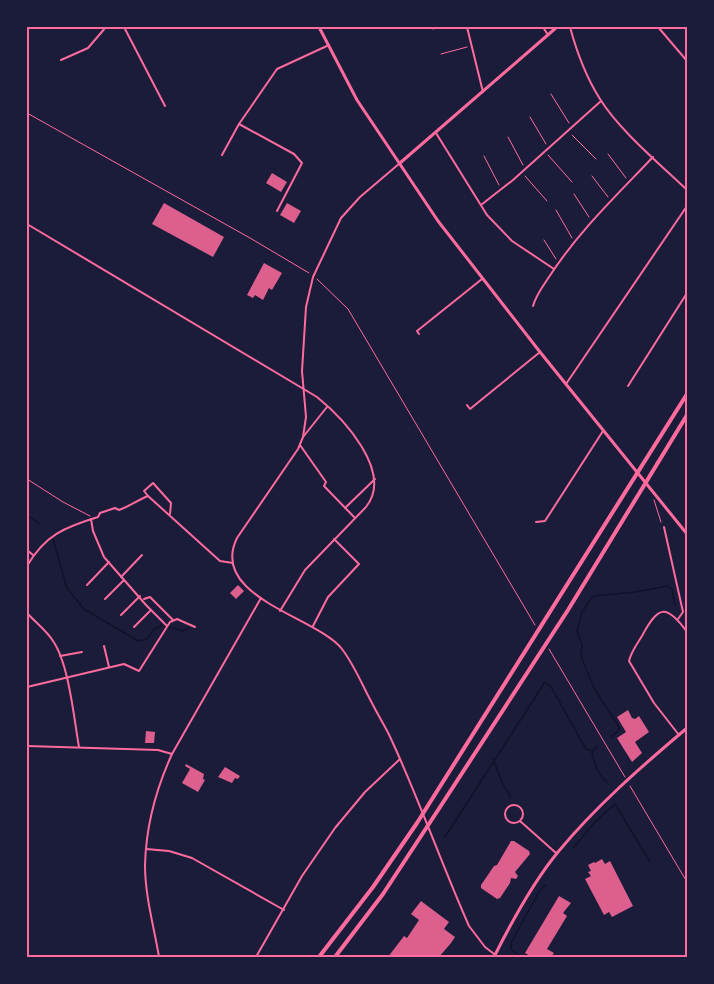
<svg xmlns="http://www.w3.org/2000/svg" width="714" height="984" font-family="'Sofia Sans Condensed',sans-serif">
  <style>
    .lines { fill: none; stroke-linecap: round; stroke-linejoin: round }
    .stream { stroke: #12122b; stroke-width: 1.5 }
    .building { fill: #dd5f8e }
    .path { stroke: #ff6b9d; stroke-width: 1 }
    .minor { stroke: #ff6b9d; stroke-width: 2 }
    .tertiary { stroke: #ff6b9d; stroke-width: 3 }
    .secondary { stroke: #ff6b9d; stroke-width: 3 }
    .motorway { stroke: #ff6b9d; stroke-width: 4 }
    .neatline { fill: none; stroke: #ff6b9d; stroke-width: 2 }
  </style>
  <rect width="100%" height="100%" fill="#1b1b3a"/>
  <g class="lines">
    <g class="stream">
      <path d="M27 515 40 524"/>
      <path d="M53 539 67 588 84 609 138 641 147 639 153 630 162 625"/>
      <path d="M169 627 183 631 189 628"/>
      <path d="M611 737 619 730V727L594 688 584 664 581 655 582 645 577 631 582 612 593 596 635 592 668 586 672 589 675 605"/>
      <path d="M597 746 592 752C594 763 599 777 608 783"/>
      <path d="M493 759 502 782 511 798"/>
      <path d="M445 837 545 682 551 687 586 749 593 751"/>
      <path d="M573 848 596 821 615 804 650 862"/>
      <path d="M521 957 511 949V943L540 890 546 885"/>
    </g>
  </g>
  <g class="building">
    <path d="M272 173 287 182 281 192 266 183Z"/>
    <path d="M164 203 224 237 213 257 152 224Z"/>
    <path d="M287 203 301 211 294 223 280 215Z"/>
    <path d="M264 263 282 273 272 290 269 288 263 300 255 295 253 298 247 295Z"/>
    <path d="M238 585 244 591 236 599 230 593Z"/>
    <path d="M628 710 632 718 635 719 639 716 649 732 635 742 642 753 632 762 617 738 626 732 617 717Z"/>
    <path d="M146 731 155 732 154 743H145Z"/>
    <path d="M186 764 204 774 203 779 205 780 198 792 182 783 190 769 185 766Z"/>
    <path d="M225 767 240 776 238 779 235 778 232 783 218 777Z"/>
    <path d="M511 841H514L529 851 530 854 515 872 518 876 516 879 511 878 510 883 500 898 497 899 481 888V885L494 866 497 865Z"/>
    <path d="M602 859 605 864 610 861 633 906 612 917 609 912 604 915 585 879 591 876 588 872 591 871 588 865 594 862 595 863Z"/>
    <path d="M559 896 571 903 563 913 567 916 547 949 554 953 551 957H532L525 953Z"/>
    <path d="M421 901 449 922 444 929 455 937 451 943 439 957H388L404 936 407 938 419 920 411 914Z"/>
  </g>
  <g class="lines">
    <g class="path">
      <path d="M433 29 440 27"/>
      <path d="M441 54 467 47"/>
      <path d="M551 94 569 123"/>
      <path d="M27 113 250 238 309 273"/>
      <path d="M530 117 546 144"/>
      <path d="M572 135 596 159"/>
      <path d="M508 137 523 165"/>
      <path d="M608 154 626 178"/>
      <path d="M548 155 572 182"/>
      <path d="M484 156 499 185"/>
      <path d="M525 176 547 201"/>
      <path d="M592 176 608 197"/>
      <path d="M574 194 589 217"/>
      <path d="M556 210 572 238"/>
      <path d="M544 240 556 259"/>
      <path d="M317 279 348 309 535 625"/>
      <path d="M27 479 63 502 90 516"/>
      <path d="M654 500 661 522"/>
      <path d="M549 649 625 777"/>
      <path d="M630 786 687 882"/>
    </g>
    <g class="minor">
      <path d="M124 27 165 106"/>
      <path d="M467 27 483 92"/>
      <path d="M543 27 548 35"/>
      <path d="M570 27C577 53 586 77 600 99 619 130 661 165 687 190"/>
      <path d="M658 27 687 61"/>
      <path d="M61 60 88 48 106 27"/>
      <path d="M436 133 487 215 512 241 554 269"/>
      <path d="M222 155 239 124"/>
      <path d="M400 163 360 197 341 218 313 277 306 307 302 371 306 417 303 437 298 449 237 538C208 597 317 617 342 649 355 666 363 687 373 705 379 717 387 729 392 741 420 802 442 865 469 926L485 947 498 957"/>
      <path d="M481 205 513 180 601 101"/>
      <path d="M277 211 302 163 294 154 239 124 277 69 329 45"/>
      <path d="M27 224 317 397C343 418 394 472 366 507L305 570 280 611"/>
      <path d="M533 306C536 295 543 286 549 277 578 232 616 196 653 157"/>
      <path d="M419 334 417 331 482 279"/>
      <path d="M566 384 687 206"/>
      <path d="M628 386 687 293"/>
      <path d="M467 405 470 409 540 352"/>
      <path d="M303 437 327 407"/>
      <path d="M300 445 326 482 324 486 355 518"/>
      <path d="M345 508 375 479"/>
      <path d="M170 514 171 503 153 483 144 491 148 496 220 561 233 563"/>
      <path d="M91 519 93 531 104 557 146 605 167 626"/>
      <path d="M536 522 545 521 603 431"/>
      <path d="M664 527 683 612 678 619"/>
      <path d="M27 550 33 555"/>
      <path d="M27 566C45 535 65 527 98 517L100 513 115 508 119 510C130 506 138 500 148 496"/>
      <path d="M121 577 142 555"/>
      <path d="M87 585 109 562"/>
      <path d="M105 599 124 580"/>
      <path d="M144 599 150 597 173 620"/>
      <path d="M27 613C35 622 47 631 53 641 69 664 74 719 79 747"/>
      <path d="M121 615 140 596"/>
      <path d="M313 626 328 597 359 564 334 539"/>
      <path d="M134 627 151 610"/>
      <path d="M104 646 109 667"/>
      <path d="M60 656 82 652"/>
      <path d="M27 687 124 664 139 671 170 622 177 619 195 627"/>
      <path d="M679 735 654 703 629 661C631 652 637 644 642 636 658 606 666 603 687 632"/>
      <path d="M27 746 158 750 172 754"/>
      <circle cx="514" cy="814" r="9"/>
      <path d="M520 821 556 853"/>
      <path d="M146 849 169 851 192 858 284 910"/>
      <path d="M159 957C154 927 145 896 145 865 146 826 156 789 172 754L261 598"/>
      <path d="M256 957 302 876 335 828 365 792 400 759"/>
    </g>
    <g class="tertiary">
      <path d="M319 27 357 100 438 221 540 352 687 534"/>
      <path d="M400 163 557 27"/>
    </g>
    <path class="secondary" d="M494 957C511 923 534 881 558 852 596 806 642 766 687 728"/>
    <g class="motorway">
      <path d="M319 957 373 887 417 823 687 394"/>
      <path d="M335 957 383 894 442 804 568 610 687 415"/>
    </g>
  </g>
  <rect width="714" height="984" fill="none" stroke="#1b1b3a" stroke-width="57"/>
  <rect x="28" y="28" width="658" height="928" class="neatline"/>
</svg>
